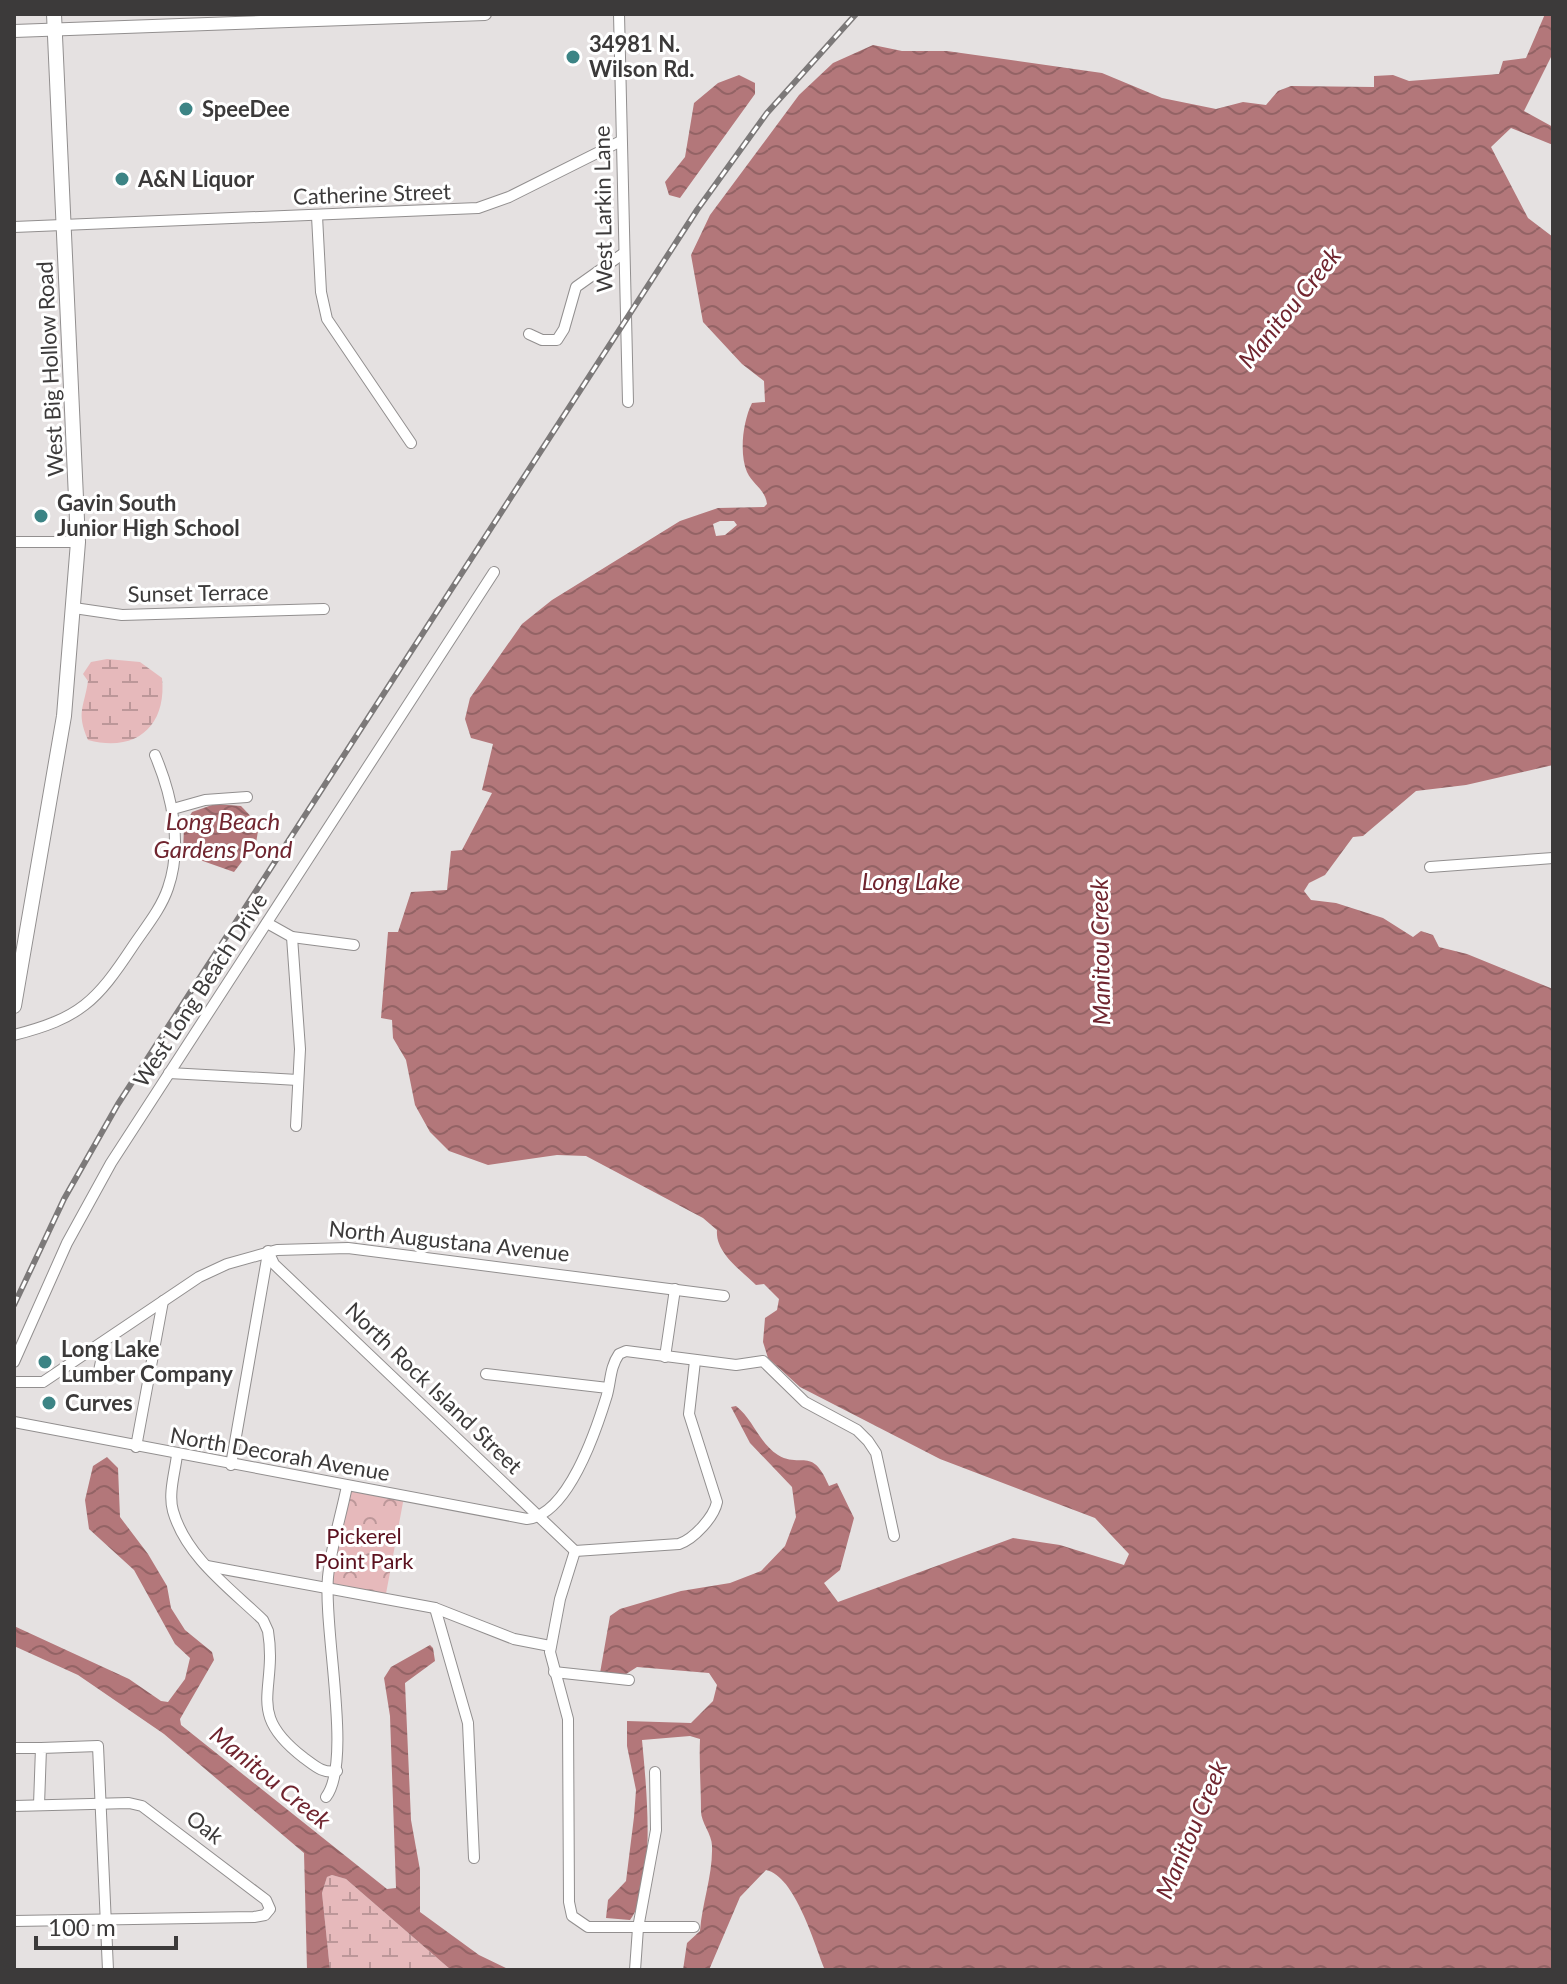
<svg xmlns="http://www.w3.org/2000/svg" width="1567" height="1984" font-family="Lato,sans-serif">
  <style>
    .forest { fill: url(#forest-crowns) }
    .wetland { fill: url(#wetland-marsh) }
    .water { fill: url(#water-waves); fill-rule: evenodd }
    .lines { fill: none; stroke-linecap: round; stroke-linejoin: round }
    .minor-casing { stroke: #928f8f; stroke-width: 12 }
    .tertiary-casing { stroke: #928f8f; stroke-width: 14 }
    .secondary-casing { stroke: #928f8f; stroke-width: 16 }
    .minor { stroke: #fff; stroke-width: 10 }
    .tertiary { stroke: #fff; stroke-width: 12 }
    .secondary { stroke: #fff; stroke-width: 14 }
    .rail-casing { stroke: #7c7979; stroke-width: 6 }
    .rail { stroke: #fff; stroke-width: 3; stroke-dasharray: 9; stroke-linecap: butt }
    .poi-dot { fill: #3c8485; stroke: #fff; stroke-width: 3 }
    .labels { text-anchor: middle; stroke-width: 6; stroke-linejoin: round; paint-order: stroke }
    .poi-label { font-size: 22px; font-weight: bold; fill: #3c3a3a; stroke: #fff; text-anchor: start }
    .street-label { font-size: 22px; fill: #3c3a3a; stroke: #fff }
    .park-label { font-size: 22px; fill: #5c111f; stroke: #fff }
    .water-label { font-size: 24px; font-style: italic; fill: #70252f; stroke: #fff }
  </style>
  <defs>
    <pattern id="forest-crowns" width="20" height="18" patternUnits="userSpaceOnUse" patternTransform="scale(2)"><rect width="20" height="18" fill="#e6b9bb"/><path d="M2 6a3 3 0 1 1 6 0M12 15a3 3 0 1 1 6 0" fill="none" stroke="#bc9799"/></pattern>
    <pattern id="wetland-marsh" width="20" height="14" patternUnits="userSpaceOnUse" patternTransform="scale(2)"><rect width="20" height="14" fill="#e6b9bb"/><path d="M1 5h8M5 5V1M11 12h8M15 12V8" fill="none" stroke="#bc9799"/></pattern>
    <pattern id="water-waves" width="16" height="10" patternUnits="userSpaceOnUse" patternTransform="scale(2)"><rect width="16" height="10" fill="#b3777a"/><path d="M0 5q4-4 8 0t8 0" fill="none" stroke="#936365"/></pattern>
  </defs>
  <rect width="100%" height="100%" fill="#e5e1e1"/>
  <path class="forest" d="M347 1486 404 1497 385 1599 328 1589Z"/>
  <g class="wetland">
    <path d="M107 659 140 662 162 678C167 726 136 753 88 740 76 712 84 708 88 681L83 674 91 662Z"/>
    <path d="M332 1875 346 1879 451 1970H330L322 1893 327 1877Z"/>
  </g>
  <g class="water">
    <path d="M1545 14H1553V53L1524 111 1553 127V145L1511 128 1491 147 1528 218 1553 237V765L1466 785 1416 791 1363 836 1353 837 1325 875 1309 883 1304 891 1311 900 1336 903 1383 918 1413 937 1421 931 1433 935 1439 947 1467 954 1553 989V1970H825C814 1943 795 1876 766 1870L740 1897 709 1970H683L687 1943 700 1931C702 1903 713 1875 712 1846 712 1834 701 1823 701 1811 701 1789 699 1763 700 1739L690 1736 642 1740C646 1783 657 1885 630 1920L606 1918 608 1900 626 1881 634 1817 636 1790 627 1746V1721L691 1723 713 1701 717 1685 709 1673 637 1667 623 1676 600 1673 610 1616 620 1609 681 1591 730 1583 761 1571 785 1546 796 1517 792 1487 750 1443 731 1407 736 1406C753 1419 759 1443 778 1455 801 1469 812 1445 829 1486L837 1483 854 1518 840 1570 824 1583 838 1602 1013 1538 1060 1545 1124 1565 1129 1554 1095 1518 940 1459 800 1387 768 1358 763 1342 765 1318 777 1310 779 1299 764 1284 756 1285C741 1270 715 1253 717 1230L703 1218 586 1156 557 1155 488 1165 449 1151 430 1132 415 1105 406 1060 393 1038 392 1020 381 1018 388 932H398L411 892 447 890 451 851 462 850 492 793 482 790 493 744 471 738 465 719 470 698 522 624 552 600 680 521 718 508 764 507 767 504C765 489 753 485 747 472 739 453 743 421 752 403L765 402 764 381 742 364 703 322 691 255 710 215 799 95 833 63 873 45 902 51H947L1102 73 1162 98 1216 109 1243 102 1266 105 1278 91 1291 86 1374 87V76L1393 75 1409 81 1499 74 1503 61 1526 58ZM720 521H734L737 525 725 535 716 536 713 524Z"/>
    <path d="M739 75 755 83V94L680 198 669 195 665 182 685 157 694 103 718 83Z"/>
    <path d="M215 804 241 806 259 825 256 843 234 872 183 854 184 826 192 812Z"/>
    <path d="M107 1457 118 1468 120 1517 148 1554 167 1586 171 1608 185 1630 212 1652 214 1660 180 1719 181 1725 387 1889 396 1888 390 1716 384 1678 391 1667 430 1645 433 1648 435 1661 405 1683 411 1820 420 1870V1912L479 1955 510 1970H451L346 1879 332 1875 327 1877 322 1893 330 1970H307L304 1853 164 1734 78 1675 14 1646V1626L129 1679 161 1701 168 1702 185 1679 190 1658 175 1644 134 1570 89 1529 85 1500 93 1466Z"/>
  </g>
  <g class="lines">
    <defs>
      <g id="minor">
        <path d="M619 14 628 402"/>
        <path d="M317 216 321 292 327 319 411 443"/>
        <path d="M14 227 478 208 509 197 621 141"/>
        <path d="M529 334 542 340H557L564 329 576 287 624 253"/>
        <path d="M14 542H78"/>
        <path d="M74 608 122 615 324 609"/>
        <path d="M173 809 205 800 247 797"/>
        <path d="M1430 867 1553 858"/>
        <path d="M267 923 292 937 354 945"/>
        <path d="M292 937 300 1049 296 1126"/>
        <path d="M14 1035C80 1018 96 1002 133 946 145 928 161 909 168 888 183 845 172 795 155 755"/>
        <path d="M169 1073 298 1080"/>
        <path d="M268 1251 274 1264 575 1551"/>
        <path d="M665 1357 675 1289"/>
        <path d="M14 1362 67 1243 111 1163 494 572"/>
        <path d="M99 1371 105 1342"/>
        <path d="M486 1374 608 1388"/>
        <path d="M14 1382H43L199 1277 227 1264 277 1250 348 1248 724 1296"/>
        <path d="M14 1422 527 1519C568 1515 596 1431 607 1395 611 1380 610 1367 619 1354L626 1351 736 1365 763 1361 805 1402 857 1430 868 1441 876 1453 894 1536"/>
        <path d="M136 1447 163 1301"/>
        <path d="M177 1455C175 1472 168 1494 173 1511 186 1557 231 1589 263 1620L268 1631C278 1692 244 1712 304 1758 315 1766 323 1774 337 1771"/>
        <path d="M231 1465 268 1253"/>
        <path d="M575 1551 560 1599 550 1652 568 1719 569 1902 572 1916 588 1927H694"/>
        <path d="M575 1551 679 1544C694 1539 714 1517 717 1502L689 1414 695 1361"/>
        <path d="M207 1566 435 1608 514 1639 550 1646"/>
        <path d="M435 1608 468 1723 474 1858"/>
        <path d="M554 1672 629 1680"/>
        <path d="M14 1748H41"/>
        <path d="M326 1797C353 1761 323 1630 328 1577 331 1547 341 1516 347 1486"/>
        <path d="M39 1805 41 1748 98 1746 108 1970"/>
        <path d="M14 1806 129 1803 142 1806 266 1900 270 1909 265 1915 254 1917 14 1921"/>
        <path d="M635 1970 638 1928 656 1830 655 1772"/>
      </g>
      <path id="tertiary" d="M14 31 485 14"/>
      <path id="secondary" d="M14 1006 64 716 78 542 54 14"/>
    </defs>
    <use href="#minor" class="minor-casing"/>
    <use href="#tertiary" class="tertiary-casing"/>
    <use href="#secondary" class="secondary-casing"/>
    <use href="#minor" class="minor"/>
    <use href="#tertiary" class="tertiary"/>
    <use href="#secondary" class="secondary"/>
    <defs>
      <path id="rail" d="M14 1305 64 1199 118 1104 697 210 767 113 856 14"/>
    </defs>
    <use href="#rail" class="rail-casing"/>
    <use href="#rail" class="rail"/>
  </g>
  <g class="poi-dot">
    <circle cx="573" cy="57" r="8"/>
    <circle cx="186" cy="109" r="8"/>
    <circle cx="122" cy="179" r="8"/>
    <circle cx="41" cy="516" r="8"/>
    <circle cx="45" cy="1362" r="8"/>
    <circle cx="49" cy="1403" r="8"/>
  </g>
  <g class="labels">
    <g class="poi-label">
      <text x="589" y="52">34981 N.<tspan x="589" dy="25">Wilson Rd.</tspan></text>
      <text x="202" y="117">SpeeDee</text>
      <text x="138" y="187">A&amp;N Liquor</text>
      <text x="57" y="511">Gavin South<tspan x="57" dy="25">Junior High School</tspan></text>
      <text x="61" y="1357">Long Lake<tspan x="61" dy="25">Lumber Company</tspan></text>
      <text x="65" y="1411">Curves</text>
    </g>
    <g class="street-label">
      <text transform="translate(372 194) rotate(-2)" y="8">Catherine Street</text>
      <text transform="translate(603 209) rotate(-91)" y="8">West Larkin Lane</text>
      <text transform="translate(50 369) rotate(-93)" y="8">West Big Hollow Road</text>
      <text transform="translate(198 593) rotate(-1)" y="8">Sunset Terrace</text>
      <text transform="translate(200 990) rotate(-57)" y="8">West Long Beach Drive</text>
      <text transform="translate(449 1241) rotate(6)" y="8">North Augustana Avenue</text>
      <text transform="translate(434 1388) rotate(44)" y="8">North Rock Island Street</text>
      <text transform="translate(280 1454) rotate(10)" y="8">North Decorah Avenue</text>
      <text transform="translate(205 1827) rotate(38)" y="8">Oak</text>
    </g>
    <g class="park-label">
      <text x="364" y="1544">Pickerel<tspan x="364" dy="25">Point Park</tspan></text>
    </g>
    <g class="water-label">
      <text transform="translate(1290 308) rotate(-51)" y="8">Manitou Creek</text>
      <text x="223" y="830">Long Beach<tspan x="223" dy="28">Gardens Pond</tspan></text>
      <text x="911" y="890">Long Lake</text>
      <text transform="translate(1101 952) rotate(-91)" y="8">Manitou Creek</text>
      <text transform="translate(270 1778) rotate(39)" y="8">Manitou Creek</text>
      <text transform="translate(1192 1830) rotate(-67)" y="8">Manitou Creek</text>
    </g>
  </g>
  <rect width="1567" height="1984" fill="none" stroke="#3c3a3a" stroke-width="32"/>
  <path d="M36 1936v12h140v-12" fill="none" stroke="#3c3a3a" stroke-width="4"/>
  <text x="48" y="1936" font-size="24" fill="#3c3a3a" stroke="#ffffff" stroke-width="6" paint-order="stroke">100 m</text>
</svg>
